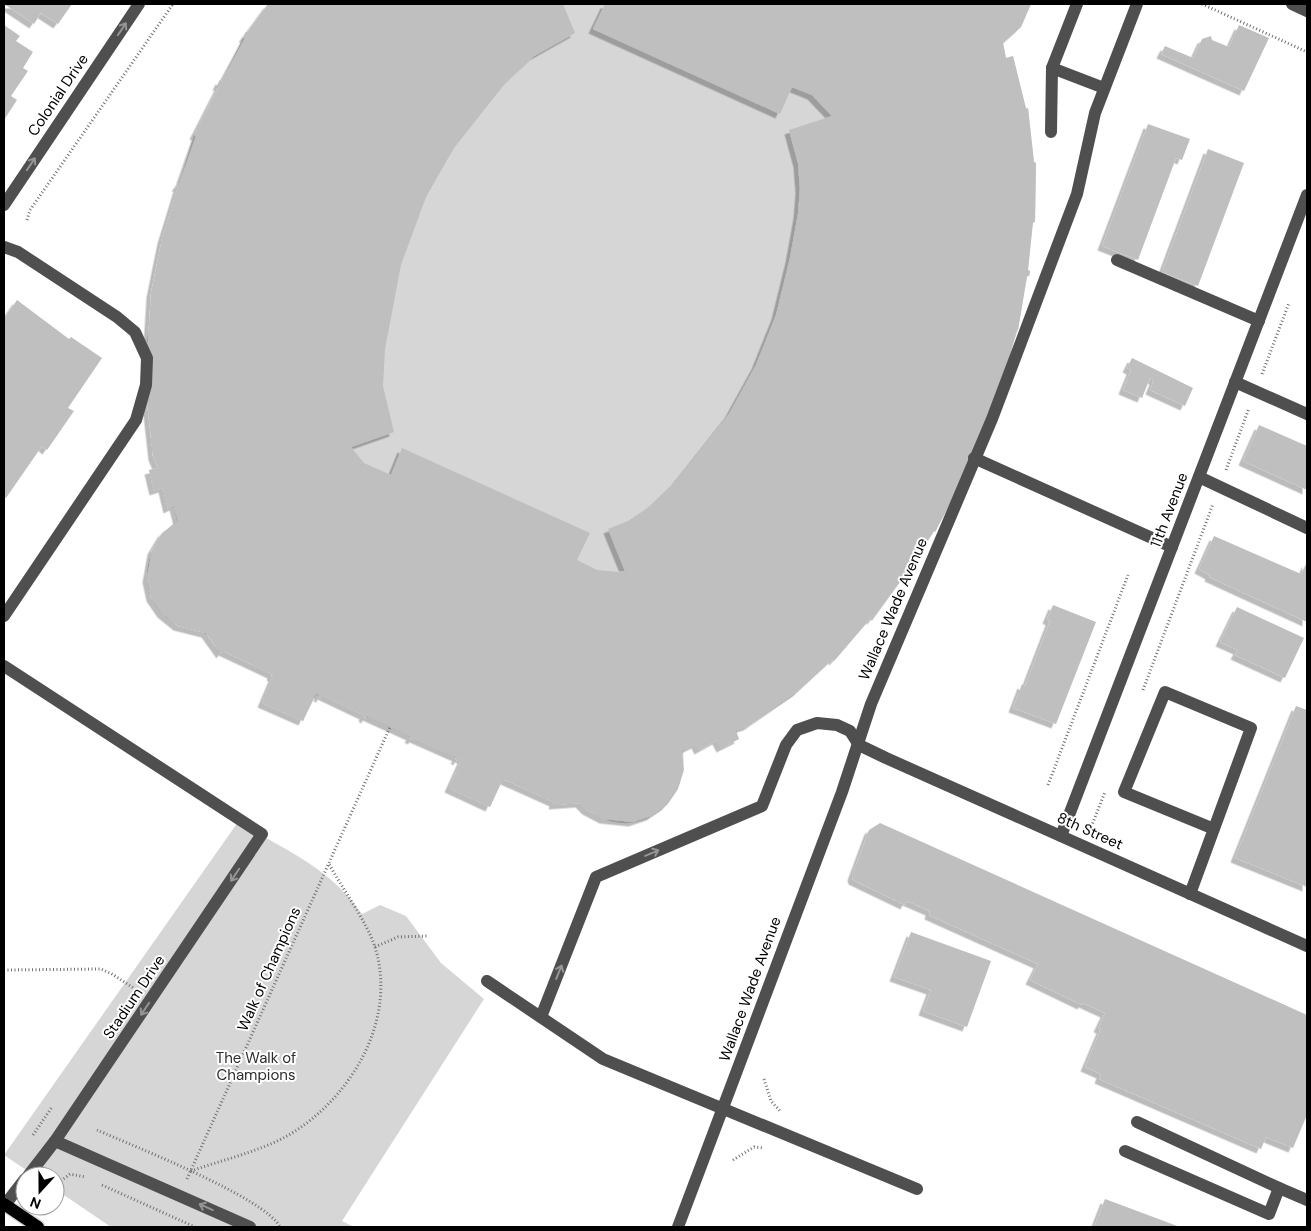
<svg xmlns="http://www.w3.org/2000/svg" width="1311" height="1231" font-family="'DM Sans',sans-serif">
  <style>
    .green { fill: #d6d6d6 }
    .building { fill: #bfbfbf; filter: url(#shadow) }
    .lines { fill: none; stroke-linecap: round; stroke-linejoin: round }
    .major-casing { stroke: #dbdbdb; stroke-width: 15 }
    .path { stroke: #717171; stroke-width: 3; stroke-dasharray: 1 2.5; stroke-linecap: butt }
    .minor { stroke: #4f4f4f; stroke-width: 12 }
    .major { stroke: #000; stroke-width: 12 }
    .oneway { stroke: #959595 }
    .labels { text-anchor: middle; stroke-width: 4; stroke-linejoin: round; paint-order: stroke }
    .street-label { font-size: 15px; fill: #000; stroke: #fff }
    .park-label { font-size: 15px; fill: #2d2d2d; stroke: #fff }
  </style>
  <defs>
    <filter id="shadow"><feDropShadow dx="-4.5" dy="4.5" stdDeviation="0" flood-color="#0004"/></filter>
  </defs>
  <rect width="100%" height="100%" fill="#fff"/>
  <g class="green">
    <path d="M268 4H1031L1021 27 1003 43 1006 58 1013 56 1026 108H1028L1034 162 1036 163 1035 222 1033 223 1028 270 1030 271 1029 276 1027 277 1018 330 961 484 935 532 934 531 905 577H904L872 621 870 619 834 661 833 659 793 696 748 726 736 730 739 739 721 748 717 740 699 750 696 744 683 751C690 812 625 848 580 803L553 805 554 802 506 780 502 781 490 807 449 788 462 759 459 758 458 761 456 757 414 738 412 740 409 738 410 736 368 717 366 719 363 717 364 715 322 695 321 698 318 697 317 693 303 721 262 703 273 677 272 674 224 651 221 654C216 650 214 639 206 634 200 629 183 630 171 621 134 594 143 545 177 521L174 507 168 509 163 488 154 491 149 470 158 468 152 450 146 348 162 239 178 187H176L180 181 194 135 219 87 217 86 220 80 222 81 246 32 248 33Z"/>
    <path d="M238 822C286 851 328 866 362 914L380 905 406 916 441 963 484 999 342 1221 354 1227H111L55 1189V1176H35L4 1155Z"/>
  </g>
  <g class="building">
    <path d="M4 4H72L58 24 41 13 34 24Z"/>
    <path d="M268 4H563L575 33 534 56 507 81 454 148 426 197 401 265 385 349 383 386 394 432 351 447 364 463 391 475 402 448 590 533 577 560 597 570 618 572 625 571 608 529 628 521 649 507 676 481 729 414 756 365 776 315 790 258 798 214 800 189 798 163 789 130 832 116 812 95 792 87 780 114 593 29 605 4H1031L1021 27 1003 43 1006 58 1013 56 1026 109 1028 108 1034 162 1036 163 1035 222H1033L1031 240 1028 270 1030 271 1029 276H1027L1018 330H1017L1004 377 961 483 935 532 934 531 905 577 904 576 872 620 870 619 834 661 833 659 797 692 748 726 735 730 739 739 721 748 717 740 699 750 696 744 682 751 684 770 678 789 667 805 651 816 633 822 604 819 587 810 580 803 553 805 554 802 505 780 502 781 490 807 449 788 462 759 459 758 458 761 455 759 457 757 414 738 412 740 409 738 411 736 367 716 366 719 363 717 364 715 322 695 321 698 318 697 319 694 316 693 303 721 262 703 273 677 271 676 272 674 223 651 221 654 206 633 178 626 162 613 151 597 147 578 152 550 162 533 178 521 174 506 168 509 163 488 154 491 149 470 158 468 153 456 147 402 146 342H148L151 293 162 239 178 187H176L180 182 196 136 194 135 219 86H217L220 80 222 81 245 38H243Z"/>
    <path d="M4 25 20 36 16 41 33 52 23 68 28 71 11 96 17 100 4 120Z"/>
    <path d="M1239 25 1269 38 1244 91 1161 54 1165 46 1193 58 1202 39 1211 36 1212 40 1229 47Z"/>
    <path d="M1148 124 1190 139 1182 160 1176 158 1138 260 1102 246Z"/>
    <path d="M1208 149 1244 163 1198 286 1162 272Z"/>
    <path d="M17 300 69 339 71 337 102 358 68 408 74 411 47 450 42 446 6 498 4 497V319Z"/>
    <path d="M1132 358 1193 388 1185 406 1150 390 1154 380 1150 378 1142 398 1123 390 1131 370 1127 368Z"/>
    <path d="M1259 425 1307 446V490L1243 461Z"/>
    <path d="M1214 536 1301 574 1307 562V622L1209 577 1210 575 1199 569Z"/>
    <path d="M1053 605 1096 622 1056 724 1013 708 1022 684 1025 686 1050 621 1047 619Z"/>
    <path d="M1237 607 1304 638 1285 678 1235 655 1238 650 1220 642Z"/>
    <path d="M1296 706 1307 710V887L1235 858Z"/>
    <path d="M880 823 1307 1015V1115L1293 1148 1266 1137 1261 1149 1099 1079 1101 1074 1085 1067 1101 1029 1098 1028 1105 1013 1083 1003 1082 1005 1030 980 1038 964 929 915 930 911 907 901 905 905 853 880 852 876 869 830Z"/>
    <path d="M911 932 991 961 967 1027 923 1011 931 990 894 977Z"/>
    <path d="M1105 1199 1180 1227H1094Z"/>
  </g>
  <g class="lines">
    <defs>
      <path id="major" d="M4 1204 38 1227"/>
    </defs>
    <use href="#major" class="major-casing"/>
    <g class="path">
      <path d="M1202 4 1307 52"/>
      <path d="M27 220 30 210 173 4"/>
      <path d="M1262 374 1289 303"/>
      <path d="M1226 470 1249 408"/>
      <path d="M1143 690 1213 504"/>
      <path d="M1048 785 1128 575"/>
      <path d="M1090 830 1105 792"/>
      <path d="M375 947 398 937 427 936"/>
      <path d="M4 970 101 969 112 974 135 989"/>
      <path d="M764 1079 771 1101 781 1112"/>
      <path d="M97 1130C133 1146 266 1198 280 1227"/>
      <path d="M33 1135 52 1107"/>
      <path d="M733 1160 754 1147 764 1148"/>
      <path d="M191 1171C222 1160 258 1152 287 1136 350 1100 398 1021 375 947 367 922 342 888 329 864"/>
      <path d="M187 1179 390 727"/>
      <path d="M58 1183 70 1174 85 1177"/>
      <path d="M102 1185 195 1227"/>
    </g>
    <g class="minor">
      <path d="M1292 4 1307 11"/>
      <path d="M1052 68 1104 88"/>
      <path d="M1051 132 1052 68 1077 4"/>
      <path d="M4 205 139 4"/>
      <path d="M4 247 18 252 117 317 135 332 147 358 146 385 136 420 4 616"/>
      <path d="M1117 260 1259 321"/>
      <path d="M1235 382 1307 414"/>
      <path d="M974 458 1172 547"/>
      <path d="M1199 477 1307 528"/>
      <path d="M4 666 262 834 55 1141 28 1176"/>
      <path d="M1061 836 1307 195"/>
      <path d="M1190 894 1251 728 1165 692 1124 792 1214 829"/>
      <path d="M487 981 603 1059 917 1189"/>
      <path d="M541 1017 596 877 762 806 786 745 797 730 817 723 837 725 850 731 859 745 886 758 1307 946"/>
      <path d="M1137 1122 1279 1188"/>
      <path d="M55 1141 250 1227"/>
      <path d="M1125 1151 1269 1214 1279 1188 1307 1200"/>
      <path d="M4 1206 25 1179"/>
      <path d="M678 1227 842 792 871 704 992 419 1077 194 1095 113 1137 4"/>
    </g>
    <use href="#major" class="major"/>
  </g>
  <defs><path id="oneway-shaft" d="M-6 0H5M1.5-3L5.5 0L1.5 3" fill="none" stroke-width="1.6" stroke-linecap="round" stroke-linejoin="round" transform="scale(1.25)"/></defs>
  <g class="oneway">
    <use href="#oneway-shaft" transform="translate(122 29) rotate(-56)"/>
    <use href="#oneway-shaft" transform="translate(31 164) rotate(-56)"/>
    <use href="#oneway-shaft" transform="translate(652 853) rotate(-23)"/>
    <use href="#oneway-shaft" transform="translate(235 875) rotate(124)"/>
    <use href="#oneway-shaft" transform="translate(559 972) rotate(-68)"/>
    <use href="#oneway-shaft" transform="translate(145 1009) rotate(124)"/>
    <use href="#oneway-shaft" transform="translate(206 1207) rotate(-156)"/>
  </g>
  <g class="labels">
    <g class="street-label">
      <text transform="translate(58 95) rotate(-56)" y="5">Colonial Drive</text>
      <text transform="translate(1169 510) rotate(-69)" y="5">11th Avenue</text>
      <text transform="translate(893 609) rotate(-67)" y="5">Wallace Wade Avenue</text>
      <text transform="translate(1090 831) rotate(24)" y="5">8th Street</text>
      <text transform="translate(269 969) rotate(-66)" y="5">Walk of Champions</text>
      <text transform="translate(750 989) rotate(-70)" y="5">Wallace Wade Avenue</text>
      <text transform="translate(134 997) rotate(-56)" y="5">Stadium Drive</text>
    </g>
    <g class="park-label">
      <text x="256" y="1063">The Walk of<tspan x="256" dy="17">Champions</tspan></text>
    </g>
  </g>
  <rect width="1311" height="1231" fill="none" stroke="#000000" stroke-width="10"/>
  <g transform="translate(40 1191) rotate(201)"><circle r="24" fill="#ffffff" stroke="#999999"/>
  <path d="M0-4L9 19L0 12L-9 19Z" fill="#000000"/>
  <text y="-8" font-size="14" font-weight="bold" text-anchor="middle" fill="#000000">N</text>
  </g>
</svg>
